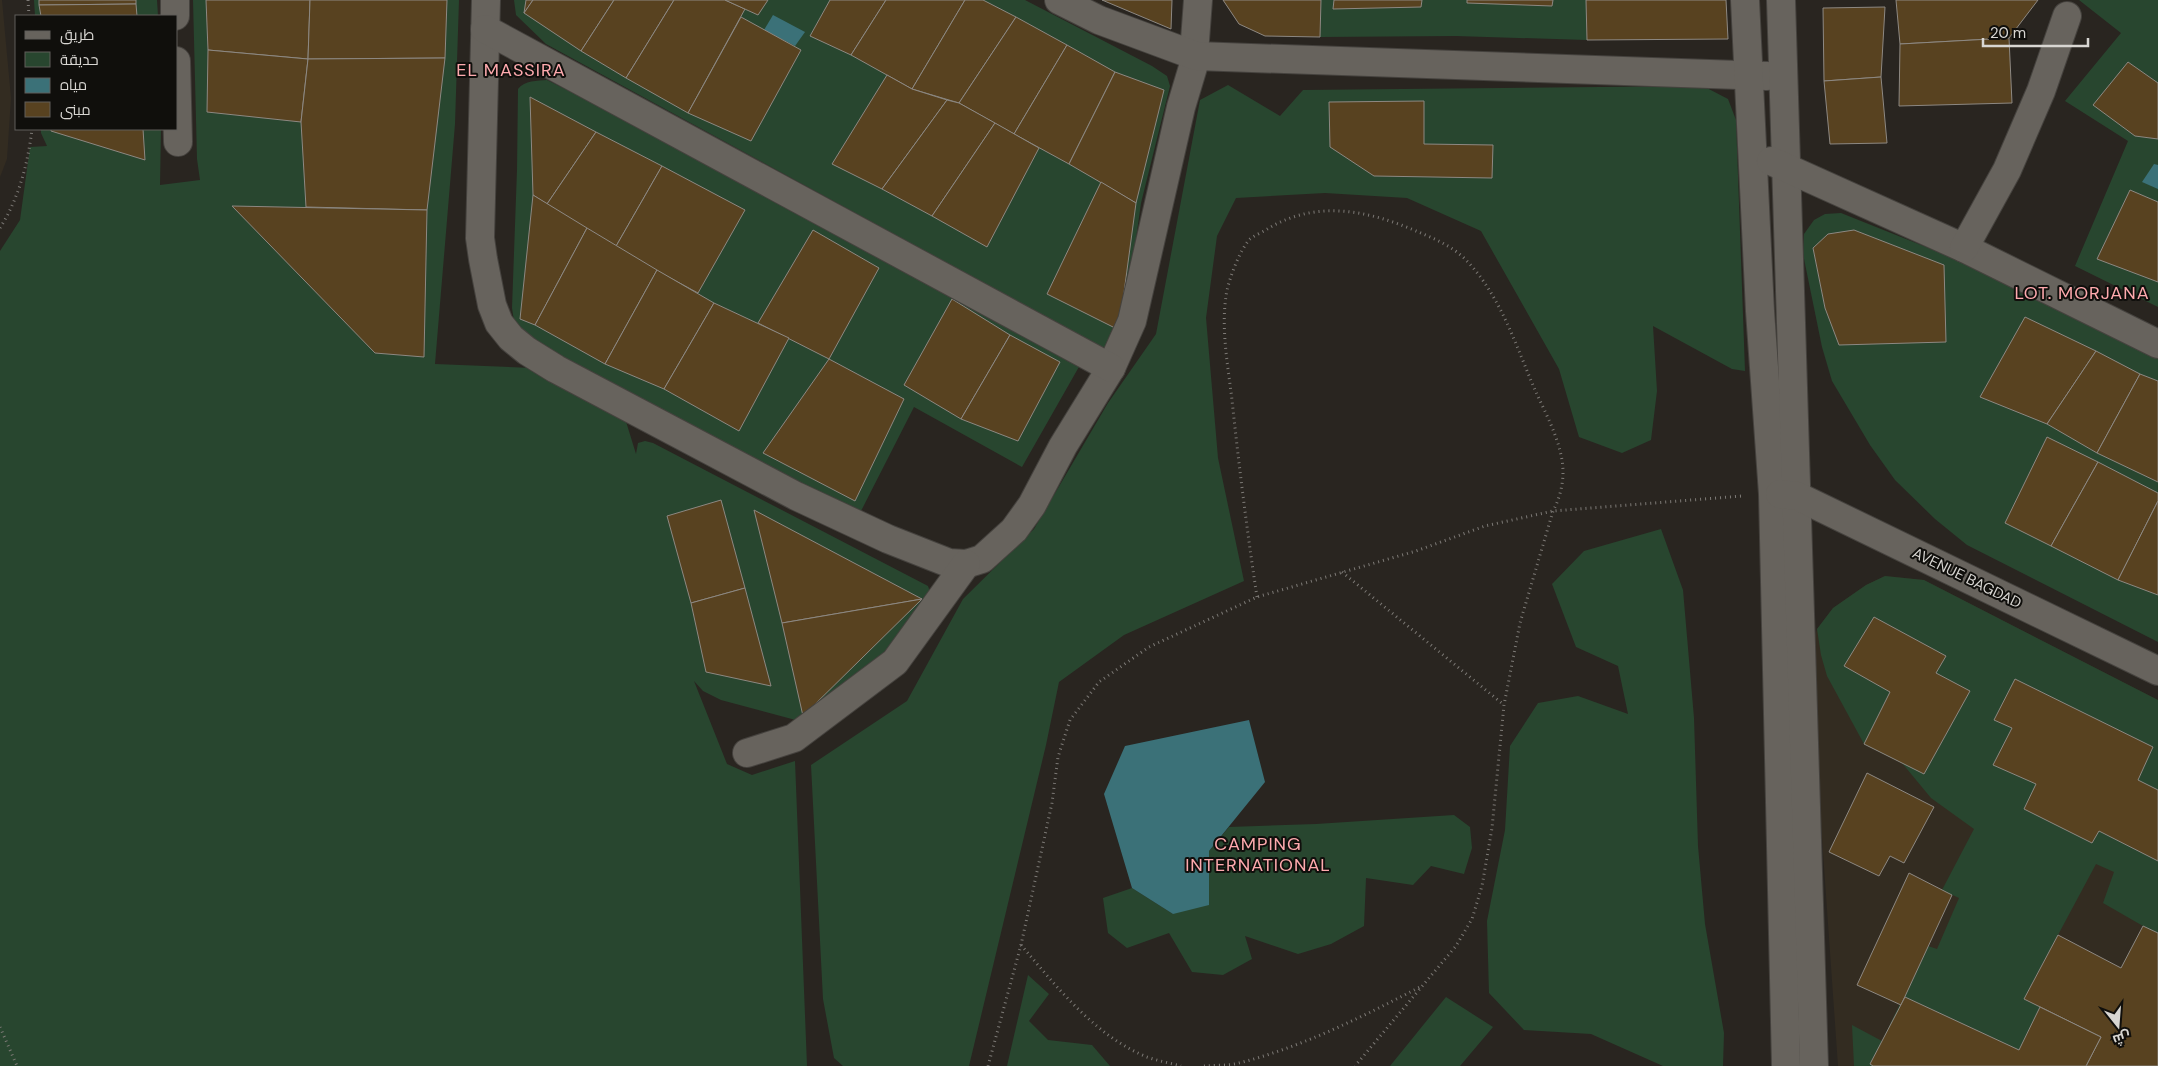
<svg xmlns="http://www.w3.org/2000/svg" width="2158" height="1066" font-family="'DM Sans',Cairo,sans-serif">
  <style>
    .built { fill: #332c21 }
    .green { fill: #28462f; fill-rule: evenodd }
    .water { fill: #3b7178 }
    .building { fill: #584220; stroke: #8d8882 }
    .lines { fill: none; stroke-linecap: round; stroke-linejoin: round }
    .minor-casing { stroke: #45423e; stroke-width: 30 }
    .path { stroke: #7d7a76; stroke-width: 3; stroke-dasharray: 1 4; stroke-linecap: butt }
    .minor { stroke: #67635d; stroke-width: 28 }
    .labels { text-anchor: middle; stroke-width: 4; stroke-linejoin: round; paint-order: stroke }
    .street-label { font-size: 15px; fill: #d8d6d2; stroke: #100f0c }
    .quarter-label { font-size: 18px; letter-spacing: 1px; fill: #ffaaae; stroke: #100f0c }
  </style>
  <rect width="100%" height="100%" fill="#292520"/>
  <g class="built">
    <path d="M0 0H2L11 98 7 159 0 177Z"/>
    <path d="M1885 576 1924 580 2158 700V1066H1838L1809 653 1817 629 1833 608 1866 585Z"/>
  </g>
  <g class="green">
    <path d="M34 0H157L158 16H35Z"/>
    <path d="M193 0H459L455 124 435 364 556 369 620 402 636 454 638 443 645 441 653 443 928 586 931 595 885 656 803 722 721 700 703 691 694 681 727 764 752 775 795 761 807 1066H0V251L20 220 30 147 47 146 41 133V129H161L160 185 200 180 197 159Z"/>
    <path d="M514 0H1025L1152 66 1167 76 1170 86 1141 203 1123 331 1106 350 546 44 516 15Z"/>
    <path d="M1321 0H1586L1587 40 1456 36 1320 37Z"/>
    <path d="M2079 0H2158V307L2075 266 2128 141 2065 101 2121 33Z"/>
    <path d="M547 80 619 116 1080 365 1022 467 914 407 860 513 564 359 525 334 514 321 512 308 517 170 518 89C525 80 537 81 547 80Z"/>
    <path d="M1228 85 1280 116 1303 90 1703 86 1728 99 1736 120 1745 371 1732 369 1653 326 1657 391 1651 440 1622 453 1579 437 1559 369 1481 231 1407 198 1325 193 1236 198 1217 236 1206 318 1218 458 1244 581 1124 635 1059 682 1046 745 969 1066H843L834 1058 823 999 811 765 907 701 963 599 1034 529 1108 403 1156 334 1200 100Z"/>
    <path d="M1841 213 1956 259 2158 358V642L1967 545 1935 519 1895 480 1870 445 1832 381 1822 347 1803 254 1804 234 1814 220 1825 214Z"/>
    <path d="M1661 529 1683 590 1694 718 1698 846 1705 924 1724 1033 1723 1066H1663L1591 1034 1524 1030 1489 993 1487 921 1505 830 1510 746 1538 703 1578 696 1628 714 1618 666 1576 647 1552 584 1584 551Z"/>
    <path d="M1885 576 1924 580 2158 700V1066H1854L1852 1025 1882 1041 1928 946 1937 949 1959 898 1942 890 1974 829 1931 798 1902 763 1864 744 1827 676 1821 655 1817 629 1833 608 1866 585ZM2096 864 2114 872 2103 903 2143 926 2121 968 2028 991Z"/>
    <path d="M1454 815 1470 827 1472 848 1464 874 1431 866 1413 885 1366 878 1364 926 1331 944 1298 954 1245 936 1252 959 1223 975 1192 972 1169 933 1127 948 1108 933 1103 898 1132 888 1173 914 1209 851 1229 827 1316 824Z"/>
    <path d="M1028 975 1049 994 1029 1021 1048 1040 1092 1045 1110 1066H1007Z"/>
    <path d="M1446 997 1493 1027 1460 1066H1390Z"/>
  </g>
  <g class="water">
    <path d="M773 15 805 32 795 46 764 30Z"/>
    <path d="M2154 164 2158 165V189L2142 182Z"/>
    <path d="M1249 720 1265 782 1209 851V905L1173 914 1132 888 1104 794 1125 746Z"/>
  </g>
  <g class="building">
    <path d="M39 0H136V4L39 5Z"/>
    <path d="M206 0H310L308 59 208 50Z"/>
    <path d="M310 0H447L445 58 308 59Z"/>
    <path d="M526 0H533L524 13Z"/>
    <path d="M533 0H614L581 51 524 13Z"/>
    <path d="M614 0H674L626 78 581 51Z"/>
    <path d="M674 0H725L745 9 688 113 626 78Z"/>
    <path d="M725 0H768L758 15Z"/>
    <path d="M830 0H886L851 55 810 36Z"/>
    <path d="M886 0H965L912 89 851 55Z"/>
    <path d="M965 0H983L1016 17 959 103 912 89Z"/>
    <path d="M1102 0H1172L1171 29Z"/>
    <path d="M1223 0H1321L1320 37 1265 36 1239 24Z"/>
    <path d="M1334 0H1422L1421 7 1333 9Z"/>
    <path d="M1467 0H1553L1552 6 1467 3Z"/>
    <path d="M1586 0H1726L1728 39 1587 40Z"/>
    <path d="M1896 0H2038L2009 38 1900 44Z"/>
    <path d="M136 4 137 16H41L39 5Z"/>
    <path d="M1885 7 1881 77 1824 81 1823 8Z"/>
    <path d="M741 17 801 50 751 141 688 113Z"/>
    <path d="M1016 17 1067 45 1014 134 959 103Z"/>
    <path d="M2009 38 2012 103 1899 106 1900 44Z"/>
    <path d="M1067 45 1115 72 1069 164 1014 134Z"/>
    <path d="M208 50 308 59 301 122 207 112Z"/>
    <path d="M445 58 427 210 306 207 301 122 308 59Z"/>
    <path d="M2128 62 2158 83V139L2135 136 2093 105Z"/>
    <path d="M1115 72 1164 90 1136 203 1069 164Z"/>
    <path d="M887 75 912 89 947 100 882 189 832 164Z"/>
    <path d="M1881 77 1887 143 1830 144 1824 81Z"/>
    <path d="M530 97 596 132 547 204 533 195Z"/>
    <path d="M947 100 959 103 995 123 932 216 882 189Z"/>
    <path d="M1424 101V144L1493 145 1492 178 1374 176 1330 147 1329 102Z"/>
    <path d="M995 123 1039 148 987 247 932 216Z"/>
    <path d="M51 129H143L145 160 51 131Z"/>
    <path d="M596 132 662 166 615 248 547 204Z"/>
    <path d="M662 166 745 210 698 293 615 248Z"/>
    <path d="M1101 182 1136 203 1119 330 1047 294Z"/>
    <path d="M2130 190 2158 202V282L2097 259Z"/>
    <path d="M533 195 587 228 535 325 520 319Z"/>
    <path d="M232 206 427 210 424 357 375 353Z"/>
    <path d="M587 228 657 270 605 364 535 325Z"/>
    <path d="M813 230 879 268 829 359 758 323Z"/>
    <path d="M1854 230 1944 265 1946 342 1839 345 1825 308 1813 248 1828 234Z"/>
    <path d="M657 270 714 303 664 389 605 364Z"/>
    <path d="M952 299 1010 335 961 419 904 385Z"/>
    <path d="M714 303 789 338 739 431 664 389Z"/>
    <path d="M2025 317 2096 351 2047 424 1980 397Z"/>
    <path d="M1010 335 1060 362 1018 441 961 419Z"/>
    <path d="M2096 351 2140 374 2097 453 2047 424Z"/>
    <path d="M829 359 904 399 855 501 763 453Z"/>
    <path d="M2140 374 2158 381V482L2097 453Z"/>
    <path d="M2047 437 2098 462 2051 546 2005 523Z"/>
    <path d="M2098 462 2158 493V501L2118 580 2051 546Z"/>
    <path d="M721 500 745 588 691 603 667 516Z"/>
    <path d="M2158 501V595L2118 580Z"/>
    <path d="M754 510 922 599 782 623Z"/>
    <path d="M745 588 771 686 706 672 691 603Z"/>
    <path d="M922 599 803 716 782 623Z"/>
    <path d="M1874 617 1946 656 1936 673 1970 691 1924 774 1864 744 1890 692 1844 666Z"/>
    <path d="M2015 679 2153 747 2138 780 2158 790V861L2099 831 2092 843 2024 809 2036 784 1993 765 2012 728 1994 720Z"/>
    <path d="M1867 773 1934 807 1904 863 1890 856 1879 876 1829 852Z"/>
    <path d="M1909 873 1952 895 1901 1005 1857 985Z"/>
    <path d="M2143 926 2158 933V1066H2086L2101 1037 2024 999 2058 935 2121 968Z"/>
    <path d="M1905 997 2019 1050 2040 1007 2101 1037 2086 1066H1873L1870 1064Z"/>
  </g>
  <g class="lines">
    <defs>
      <g id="minor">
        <path d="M175 0V16"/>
        <path d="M486 0 480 238 483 259 492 305 499 323 511 338 527 351 556 369 796 496 888 539 949 563 966 564 982 559 1014 530 1032 505 1063 446 1111 368 1132 321 1181 107 1193 67 1198 0"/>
        <path d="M1059 0 1099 20 1196 56 1767 76"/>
        <path d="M1745 0 1760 311 1773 494 1786 1066"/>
        <path d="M1781 0 1814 1066"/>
        <path d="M485 29 1111 368"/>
        <path d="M176 61 178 142"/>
        <path d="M1771 161 1964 248 2158 344"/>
        <path d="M1964 248 2007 170 2041 91 2067 16"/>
        <path d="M1780 494 1797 496 2158 671"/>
        <path d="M747 753 794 738 895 662 966 564"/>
      </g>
    </defs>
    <use href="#minor" class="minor-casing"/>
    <g class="path">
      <path d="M28 0 29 16"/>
      <path d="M0 228C19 198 28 163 32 129"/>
      <path d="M1342 572 1504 705"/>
      <path d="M1257 597C1247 531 1239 466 1232 400 1228 366 1221 330 1226 296 1228 281 1240 249 1250 239 1255 235 1263 232 1269 228 1317 200 1367 210 1416 231 1433 238 1452 246 1465 259 1500 294 1516 346 1535 390 1545 412 1558 436 1562 460 1565 478 1561 496 1553 511L1520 623 1504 705 1492 828 1482 886 1472 919 1456 946 1355 1066"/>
      <path d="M1021 945C1057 987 1095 1036 1147 1057 1158 1061 1170 1063 1181 1066"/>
      <path d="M0 1027 17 1066"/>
      <path d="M988 1066 1021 945 1052 803 1058 757 1070 720 1099 682 1149 647 1257 597 1416 551 1485 526 1553 511 1742 496"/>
      <path d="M1204 1066C1215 1065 1228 1066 1239 1063 1302 1047 1362 1017 1420 987"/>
    </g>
    <use href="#minor" class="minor"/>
  </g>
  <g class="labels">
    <g class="street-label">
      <text transform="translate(1967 578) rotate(26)" y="5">AVENUE BAGDAD</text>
    </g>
    <g class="quarter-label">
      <text x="511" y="76">EL MASSIRA</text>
      <text x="2082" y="299">LOT. MORJANA</text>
      <text x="1258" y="850">CAMPING<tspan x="1258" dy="21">INTERNATIONAL</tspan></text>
    </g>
  </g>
  <rect x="15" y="15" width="162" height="115" fill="#100f0c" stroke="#605f5b"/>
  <rect x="25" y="31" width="25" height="8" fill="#67635d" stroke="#605f5b"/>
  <text x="60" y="40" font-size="15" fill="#d8d6d2">طريق</text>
  <rect x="25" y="52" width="25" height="15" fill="#28462f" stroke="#605f5b"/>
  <text x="60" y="65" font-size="15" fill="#d8d6d2">حديقة</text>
  <rect x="25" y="78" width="25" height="15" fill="#3b7178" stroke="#605f5b"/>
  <text x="60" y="90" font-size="15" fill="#d8d6d2">مياه</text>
  <rect x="25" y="102" width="25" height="15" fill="#584220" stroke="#605f5b"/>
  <text x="60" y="115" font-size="15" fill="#d8d6d2">مبنى</text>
  <g transform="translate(2118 1026) rotate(163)" stroke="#100f0c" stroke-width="4" paint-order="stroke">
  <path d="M0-4L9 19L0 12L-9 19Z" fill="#d8d6d2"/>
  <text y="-8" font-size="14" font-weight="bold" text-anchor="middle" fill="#d8d6d2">ش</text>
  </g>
  <path d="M1983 38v8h105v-8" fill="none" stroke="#d8d6d2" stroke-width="2.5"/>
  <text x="1990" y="38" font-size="15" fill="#d8d6d2" stroke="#100f0c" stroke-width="4" paint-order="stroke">20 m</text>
</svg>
